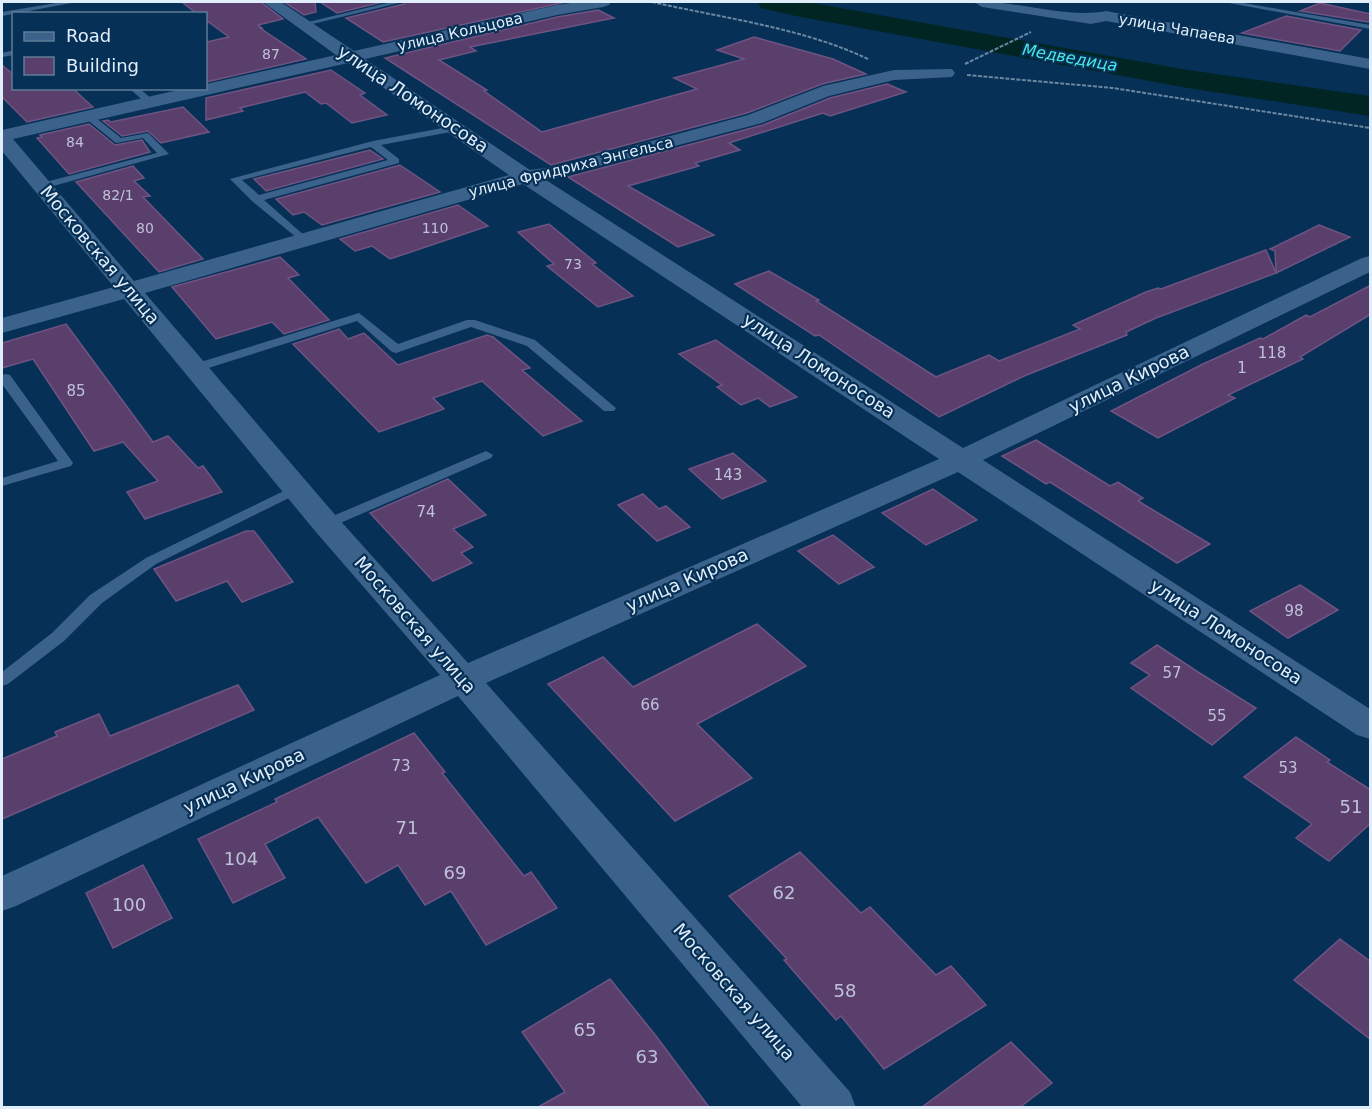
<svg xmlns="http://www.w3.org/2000/svg" width="1372" height="1109" font-family="'DejaVu Sans',sans-serif">
  <style>
    .lines { fill: none; stroke-linecap: round; stroke-linejoin: round }
    .river { fill: #012523; fill-rule: evenodd }
    .building { fill: #5a3f6d; stroke: #6f5483; stroke-width: 1.5 }
    .path { stroke: #6b88a2; stroke-width: 2; stroke-dasharray: 4 1.5; stroke-linecap: butt }
    .lane { fill: #3b628b; fill-rule: evenodd }
    .street { fill: #3b628b; fill-rule: evenodd }
    .labels { text-anchor: middle; stroke-width: 4.5; stroke-linejoin: round; paint-order: stroke }
    .far-number-label { font-size: 14px; fill: #bec2d8 }
    .far-street-label { font-size: 15px; fill: #e0edfb; stroke: #063055 }
    .number-label { font-size: 15px; fill: #bec2d8 }
    .far-water-label { font-size: 16px; font-style: italic; fill: #4aebe3; stroke: #063055 }
    .street-label { font-size: 18px; fill: #e0edfb; stroke: #063055 }
    .near-number-label { font-size: 18px; fill: #bec2d8 }
  </style>
  <rect width="100%" height="100%" fill="#063055"/>
  <g class="lines">
    <path class="river" d="M757 2H807L1188 70 1370 96V116L1188 88 796 16 761 8Z"/>
  </g>
  <g class="building">
    <path d="M182 2H261L283 19 258 25 262 28H260L306 59 206 82V42L229 37 206 20V14H197Z"/>
    <path d="M284 2H315L316 12 304 15Z"/>
    <path d="M320 2H383L337 13Z"/>
    <path d="M405 2H566L383 42 346 18 404 4Z"/>
    <path d="M1320 3 1371 14V20L1368 22 1300 11Z"/>
    <path d="M598 10 614 18 470 47 476 51 439 60 487 90 484 91 542 132 697 89 674 78 744 59 717 50 754 37 833 59 866 74 822 84 747 113 551 165 385 58 557 17Z"/>
    <path d="M1286 16 1361 30 1340 51 1242 33Z"/>
    <path d="M2 65 14 75V88H72L93 107 27 122 2 97Z"/>
    <path d="M331 70 365 93 360 95 387 115 352 123 326 103 321 104 305 92 240 108 243 111 206 120V98Z"/>
    <path d="M887 84 906 92 830 116 823 113 729 143 740 150 695 163 699 166 628 186 714 235 678 247 568 177 763 125 830 98Z"/>
    <path d="M183 107 209 132 161 143 148 131 122 136 103 121 108 120 111 122Z"/>
    <path d="M89 124 115 145 142 140 150 152 69 174 37 138 42 137 40 135Z"/>
    <path d="M370 150 383 159 266 191 254 179Z"/>
    <path d="M400 165 440 192 322 225 304 212 293 215 276 199Z"/>
    <path d="M133 166 144 178 134 181 150 196 143 197 203 259 159 272 76 182Z"/>
    <path d="M458 205 488 226 390 259 372 246 355 251 340 239Z"/>
    <path d="M549 224 596 263 592 264 633 296 598 307 547 266 554 264 518 232Z"/>
    <path d="M1319 225 1350 237 1276 273 1275 251 1270 249Z"/>
    <path d="M1266 250 1276 273 1156 318 1126 332 1127 335 1024 376 939 417 819 335 815 336 735 284 769 271 819 300 816 301 936 377 989 355 999 361 1080 329 1073 325 1146 292 1158 288 1161 289Z"/>
    <path d="M280 257 299 275 288 278 329 320 284 334 272 322 216 339 172 287Z"/>
    <path d="M1371 285V314L1300 357 1303 359 1228 395 1235 398 1158 438 1111 411 1203 364 1260 338 1263 339 1306 315 1310 317Z"/>
    <path d="M66 324 153 442 168 436 198 468 203 466 222 492 145 519 127 492 158 481 123 442 94 451 33 359 2 368V343Z"/>
    <path d="M339 329 348 339 364 333 398 365 487 335 493 337 530 368 522 370 582 421 543 436 482 381 433 398 444 409 379 432 293 344Z"/>
    <path d="M716 340 723 345 797 397 770 407 758 398 741 405 717 387 722 385 679 354Z"/>
    <path d="M1036 440 1110 486 1118 482 1143 498 1138 501 1210 544 1177 563 1050 482 1046 484 1002 456Z"/>
    <path d="M733 453 766 481 722 499 689 469Z"/>
    <path d="M448 479 486 515 453 529 473 547 461 553 472 563 433 581 370 513Z"/>
    <path d="M933 489 977 520 926 545 882 513Z"/>
    <path d="M643 494 659 509 666 506 690 527 657 541 618 505Z"/>
    <path d="M246 531H254L293 582 242 602 227 581 176 601 154 569Z"/>
    <path d="M833 535 874 567 839 584 798 551Z"/>
    <path d="M1300 585 1338 610 1288 638 1250 611Z"/>
    <path d="M757 624 806 666 697 724 752 778 675 821 548 684 603 657 633 687Z"/>
    <path d="M1157 645 1198 672 1256 708 1212 745 1131 688 1150 675 1131 663Z"/>
    <path d="M238 685 254 710 2 819V759L57 736 55 732 99 714 110 736Z"/>
    <path d="M414 733 445 772 442 773 524 876 531 872 557 908 486 945 451 891 425 905 398 865 366 883 318 817 265 844 285 878 233 903 198 839 277 802 275 799Z"/>
    <path d="M1296 737 1330 760 1327 762 1371 790V823L1329 861 1296 838 1312 824 1244 777Z"/>
    <path d="M800 852 861 913 870 907 936 975 951 966 986 1005 884 1069 841 1016 836 1020 784 960 787 959 729 896Z"/>
    <path d="M143 865 172 918 113 948 86 893Z"/>
    <path d="M1340 939 1371 962V1040L1294 980Z"/>
    <path d="M610 979 656 1036 709 1107H538L565 1092 522 1032Z"/>
    <path d="M1011 1042 1052 1083 1020 1107H922Z"/>
  </g>
  <g class="lines">
    <g class="path">
      <path d="M652 2C723 18 803 28 868 59"/>
      <path d="M965 64 1031 32"/>
      <path d="M967 75 1113 88 1370 128"/>
    </g>
    <g class="lane">
      <path d="M62 2H77L2 16V12Z"/>
      <path d="M391 2H403L304 26 300 24Z"/>
      <path d="M1224 2H1238L1370 25V29Z"/>
      <path d="M14 50V55L2 57V53Z"/>
      <path d="M129 88H139L155 102 147 104Z"/>
      <path d="M85 114H91L121 138 148 133 169 154 46 188H38V184L157 153 143 138 116 143 85 118Z"/>
      <path d="M458 125 461 126V130L381 145 399 159V163L264 200 306 237 307 239 302 242 252 201 230 179 373 141ZM371 147 388 160 259 195 242 180Z"/>
      <path d="M359 313 398 344 467 320H475L535 340 616 408 614 411H604L527 346 471 327 396 353 392 352 357 321 199 371H191L189 368 191 365Z"/>
      <path d="M6 374 10 375 71 460 73 463 71 466 2 486V478L58 461 2 384V375Z"/>
      <path d="M486 451 493 455 491 458 331 527 326 528 319 524 321 521Z"/>
      <path d="M296 485 303 489 301 492 156 564 102 603 64 641 8 684 2 686V672L52 633 90 595 146 558Z"/>
    </g>
    <g class="street">
      <path d="M263 2H281L354 51 557 5 578 2H611L609 5 603 7 557 15 365 59 530 170 559 166 748 115 823 86 894 70 952 69 955 73 952 77 894 80 829 96 762 123 546 180 963 448 1362 258 1370 256V272L983 460 1370 709V739L1357 735 958 472 486 683 850 1092 856 1108H803L458 696 16 906 2 911V876L440 675 315 531 124 299 2 333V318L114 287 2 151V130L187 88H206V84L336 55ZM348 63 509 175 134 281 13 139ZM523 184 939 459 468 663 337 517 145 293Z"/>
      <path d="M974 2C1018 0 1064 19 1106 11L1370 59V69L1106 21 1091 24 982 7Z"/>
    </g>
  </g>
  <g class="labels">
    <g class="far-number-label">
      <text x="271" y="59">87</text>
      <text x="75" y="147">84</text>
      <text x="118" y="200">82/1</text>
      <text x="145" y="233">80</text>
      <text x="435" y="233">110</text>
      <text x="573" y="269">73</text>
    </g>
    <g class="far-street-label">
      <text transform="translate(1177 29) rotate(10)" y="5">улица Чапаева</text>
      <text transform="translate(460 32) rotate(-13)" y="5">улица Кольцова</text>
      <text transform="translate(571 167) rotate(-14)" y="5">улица Фридриха Энгельса</text>
    </g>
    <g class="number-label">
      <text x="1272" y="358">118</text>
      <text x="1242" y="373">1</text>
      <text x="76" y="396">85</text>
      <text x="728" y="480">143</text>
      <text x="426" y="517">74</text>
      <text x="1294" y="616">98</text>
      <text x="1172" y="678">57</text>
      <text x="650" y="710">66</text>
      <text x="1217" y="721">55</text>
      <text x="401" y="771">73</text>
      <text x="1288" y="773">53</text>
    </g>
    <g class="far-water-label">
      <text transform="translate(1070 57) rotate(10)" y="6">Медведица</text>
    </g>
    <g class="street-label">
      <text transform="translate(413 99) rotate(34)" y="6">улица Ломоносова</text>
      <text transform="translate(100 255) rotate(50)" y="6">Московская улица</text>
      <text transform="translate(819 366) rotate(33)" y="6">улица Ломоносова</text>
      <text transform="translate(1129 379) rotate(-26)" y="6">улица Кирова</text>
      <text transform="translate(687 580) rotate(-24)" y="6">улица Кирова</text>
      <text transform="translate(415 625) rotate(49)" y="6">Московская улица</text>
      <text transform="translate(1226 632) rotate(33)" y="6">улица Ломоносова</text>
      <text transform="translate(244 781) rotate(-25)" y="6">улица Кирова</text>
      <text transform="translate(734 992) rotate(49)" y="6">Московская улица</text>
    </g>
    <g class="near-number-label">
      <text x="1351" y="813">51</text>
      <text x="407" y="834">71</text>
      <text x="241" y="865">104</text>
      <text x="455" y="879">69</text>
      <text x="784" y="899">62</text>
      <text x="129" y="911">100</text>
      <text x="845" y="997">58</text>
      <text x="585" y="1036">65</text>
      <text x="647" y="1063">63</text>
    </g>
  </g>
  <rect width="1372" height="1109" fill="none" stroke="#e0edfb" stroke-width="6"/>
  <rect x="12" y="12" width="195" height="78" fill="#063055" stroke="#5d7c97" stroke-width="1.5"/>
  <rect x="24" y="32" width="30" height="9" fill="#3b628b" stroke="#5d7c97" stroke-width="1.5"/>
  <text x="66" y="42" font-size="18" fill="#e0edfb">Road</text>
  <rect x="24" y="57" width="30" height="18" fill="#5a3f6d" stroke="#5d7c97" stroke-width="1.5"/>
  <text x="66" y="72" font-size="18" fill="#e0edfb">Building</text>
</svg>
